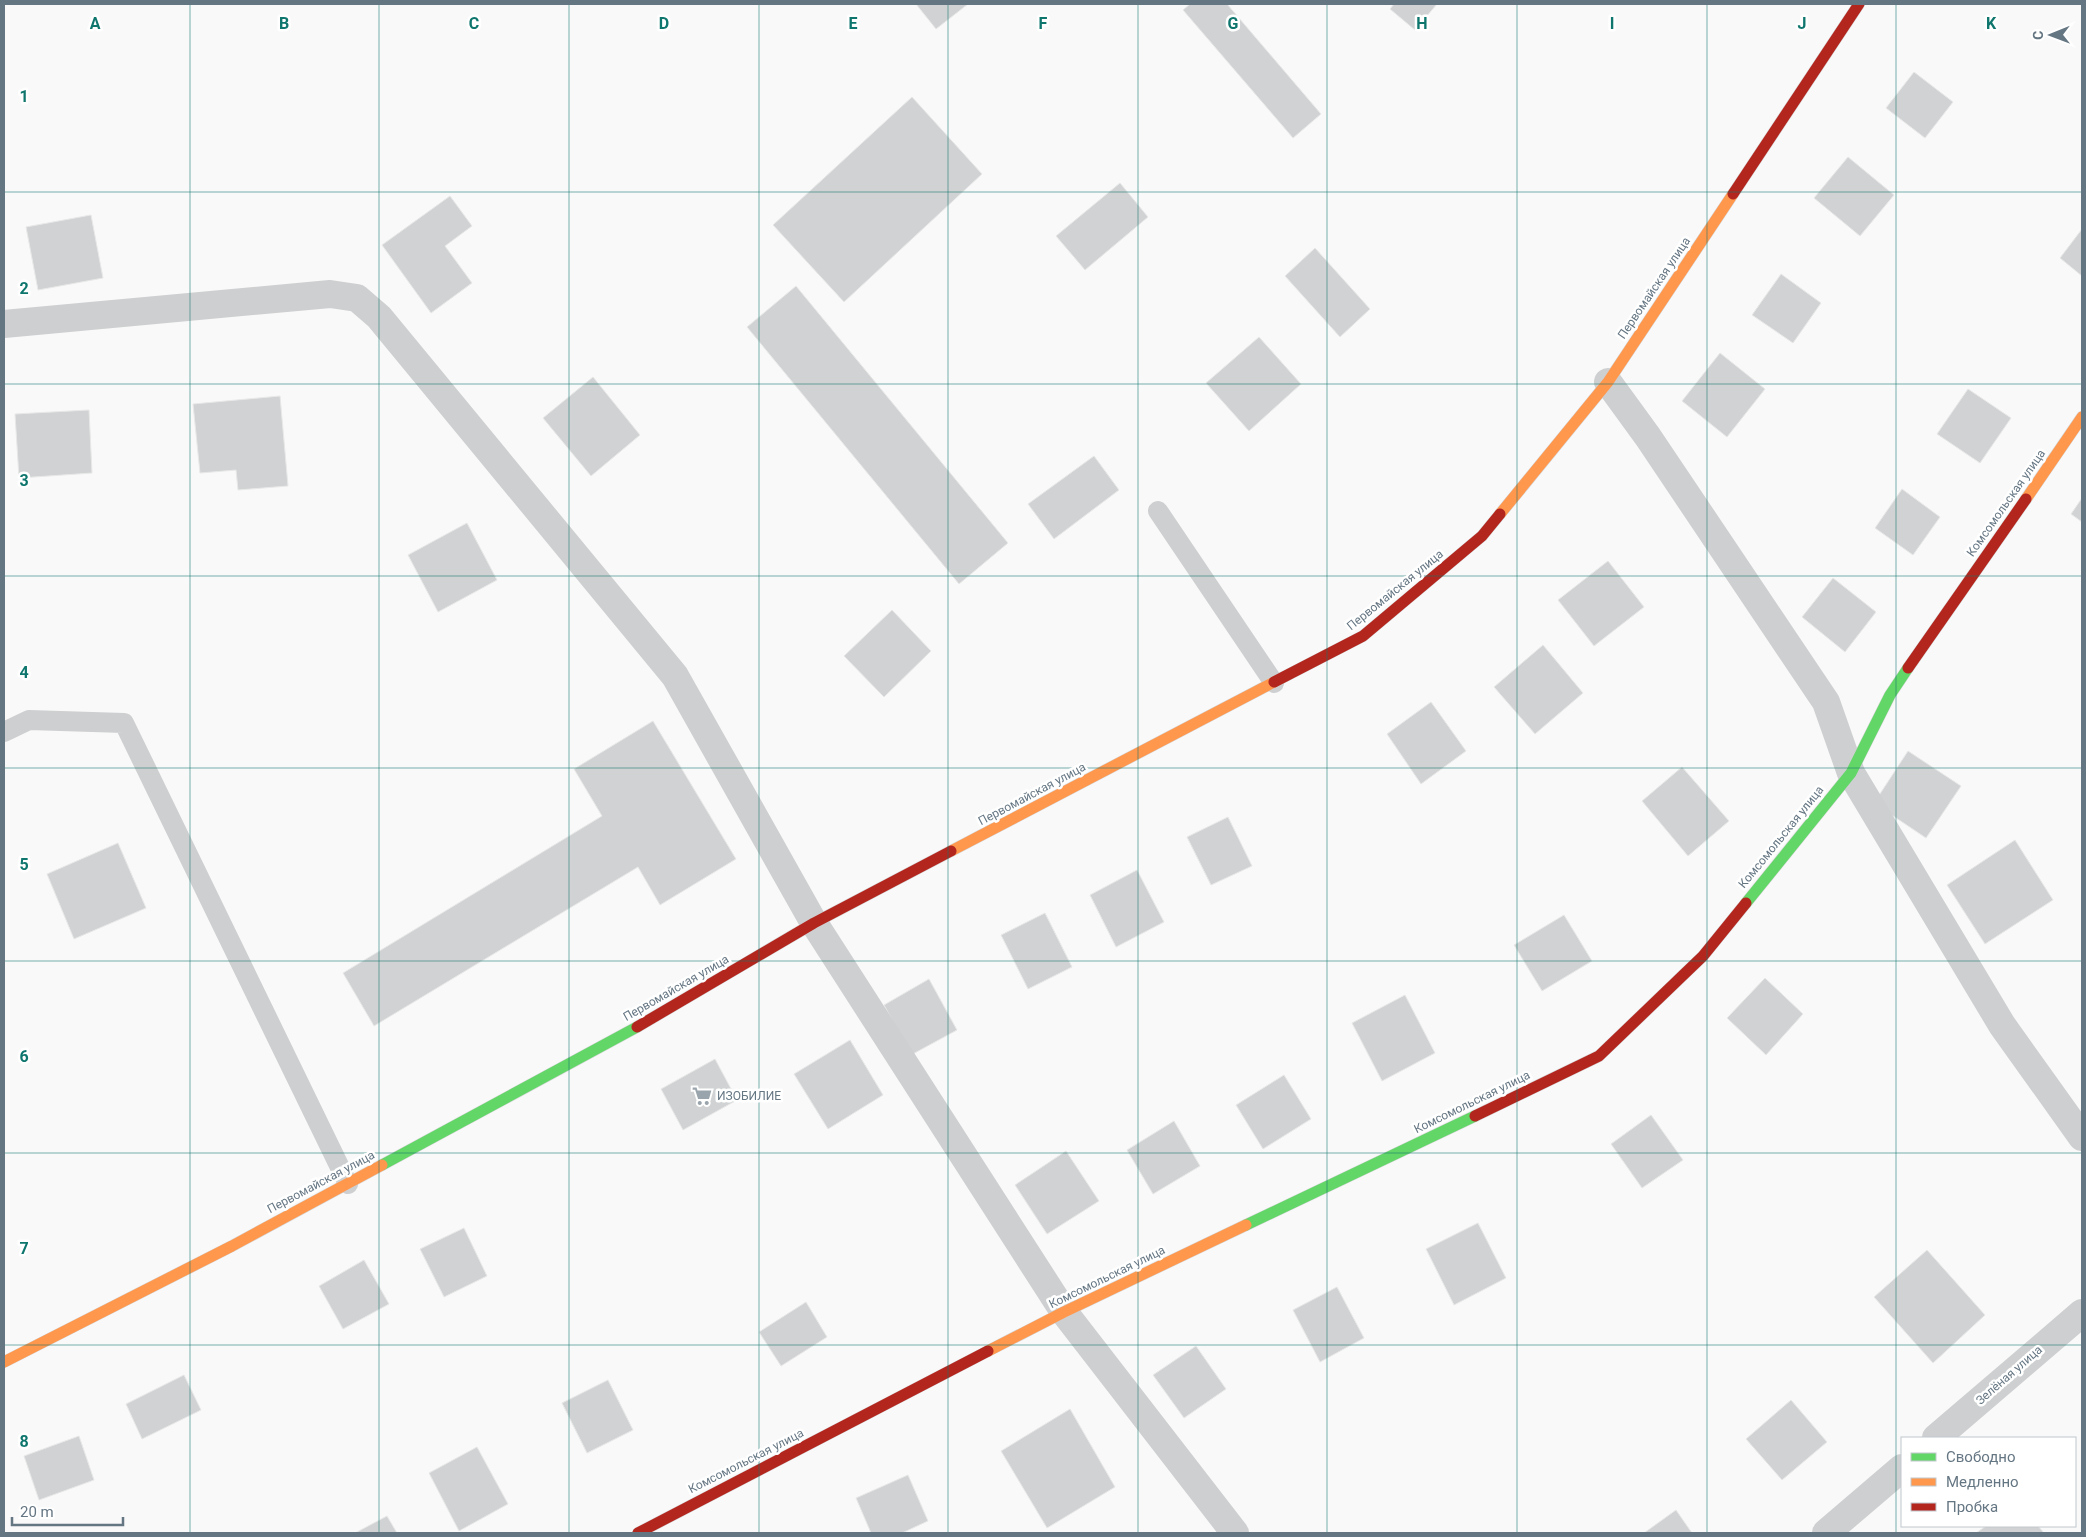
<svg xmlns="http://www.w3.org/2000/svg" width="2086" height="1537" font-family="Roboto,sans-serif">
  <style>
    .building { fill: #d0d2d3; stroke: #e8e8e8 }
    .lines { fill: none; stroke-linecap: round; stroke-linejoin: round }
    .fast-casing { stroke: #d5d6d7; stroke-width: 12 }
    .slow-casing { stroke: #d5d6d7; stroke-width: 12 }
    .jam-casing { stroke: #d5d6d7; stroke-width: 12 }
    .lane { stroke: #cecfd0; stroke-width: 20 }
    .street { stroke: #cecfd0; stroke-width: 28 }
    .fast { stroke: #63d668; stroke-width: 11 }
    .slow { stroke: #ff974d; stroke-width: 11 }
    .jam { stroke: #b3261e; stroke-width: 11 }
    .grid { fill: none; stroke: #0f766e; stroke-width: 1; stroke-opacity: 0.55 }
    .labels { text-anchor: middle; stroke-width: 5; stroke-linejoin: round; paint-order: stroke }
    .street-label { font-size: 12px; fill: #657683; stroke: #fff }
    .poi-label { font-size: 12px; fill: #657683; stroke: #fff; text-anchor: start }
    .grid-label { font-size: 16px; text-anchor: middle; font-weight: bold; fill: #0f766e; stroke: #fff; stroke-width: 5; stroke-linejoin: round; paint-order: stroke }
  </style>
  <rect width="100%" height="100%" fill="#f9f9f9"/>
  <g class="building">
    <path d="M916 4H968L936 29Z"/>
    <path d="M1190 4H1227L1321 114 1293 138 1183 10Z"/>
    <path d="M1394 4H1437L1415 30 1390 9Z"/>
    <path d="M1914 72 1953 102 1925 138 1886 108Z"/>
    <path d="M912 97 982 174 844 302 773 225Z"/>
    <path d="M1848 157 1894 195 1860 236 1814 198Z"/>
    <path d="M1120 183 1148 217 1085 270 1056 236Z"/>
    <path d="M450 196 472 226 445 246 472 283 431 313 382 245Z"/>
    <path d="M91 215 103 278 38 290 26 227Z"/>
    <path d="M2082 229V276L2060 258Z"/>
    <path d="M1315 248 1370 309 1340 337 1285 276Z"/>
    <path d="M1781 274 1821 303 1793 343 1752 315Z"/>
    <path d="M796 286 1008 543 959 584 747 327Z"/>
    <path d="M1259 337 1301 384 1249 431 1206 383Z"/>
    <path d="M1720 353 1765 389 1727 437 1682 401Z"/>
    <path d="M593 377 640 435 591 476 543 418Z"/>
    <path d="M1968 389 2011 418 1980 463 1937 434Z"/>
    <path d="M280 396 288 486 238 490 236 470 200 473 193 404Z"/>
    <path d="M89 410 92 473 19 478 15 414Z"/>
    <path d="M1094 456 1119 490 1054 539 1028 504Z"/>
    <path d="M1902 489 1940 517 1913 555 1875 528Z"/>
    <path d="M2082 498V522L2071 514Z"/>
    <path d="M467 523 497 580 438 612 408 555Z"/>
    <path d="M1608 561 1644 607 1594 646 1558 600Z"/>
    <path d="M1833 578 1876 612 1845 652 1802 617Z"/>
    <path d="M892 610 931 651 884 697 844 656Z"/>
    <path d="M1543 645 1583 693 1535 734 1494 687Z"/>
    <path d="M1431 702 1466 751 1421 784 1387 734Z"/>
    <path d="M653 721 736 859 660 905 638 867 374 1026 343 973 602 816 574 769Z"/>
    <path d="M1908 751 1961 786 1926 838 1874 803Z"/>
    <path d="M1682 767 1729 821 1688 856 1642 801Z"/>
    <path d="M1228 817 1252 866 1211 885 1187 837Z"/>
    <path d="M2015 840 2053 900 1985 944 1947 885Z"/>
    <path d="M118 843 146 908 74 939 47 874Z"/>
    <path d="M1137 870 1164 922 1116 947 1090 895Z"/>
    <path d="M1045 913 1072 967 1028 989 1001 935Z"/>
    <path d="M1564 915 1592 961 1542 991 1514 945Z"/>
    <path d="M1765 978 1803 1014 1766 1055 1727 1018Z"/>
    <path d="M929 979 957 1030 911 1055 884 1005Z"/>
    <path d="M1405 995 1435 1053 1382 1081 1352 1023Z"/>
    <path d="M850 1040 883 1095 828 1129 794 1074Z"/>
    <path d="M715 1059 737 1100 683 1130 661 1089Z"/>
    <path d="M1284 1075 1311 1119 1263 1149 1236 1105Z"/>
    <path d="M1651 1115 1683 1160 1642 1188 1611 1144Z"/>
    <path d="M1174 1121 1200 1166 1153 1194 1127 1150Z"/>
    <path d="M1066 1151 1099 1201 1047 1234 1015 1185Z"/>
    <path d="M1478 1223 1506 1278 1454 1305 1426 1249Z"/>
    <path d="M464 1228 487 1276 444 1297 420 1249Z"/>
    <path d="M1927 1250 1985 1315 1933 1363 1874 1297Z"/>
    <path d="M364 1260 389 1304 343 1329 319 1286Z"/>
    <path d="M1337 1287 1364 1338 1320 1362 1293 1310Z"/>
    <path d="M806 1302 827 1337 781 1366 759 1332Z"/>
    <path d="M1196 1346 1226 1389 1184 1418 1153 1375Z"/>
    <path d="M184 1375 201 1410 142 1439 126 1404Z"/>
    <path d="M608 1380 633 1430 587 1453 562 1403Z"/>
    <path d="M1791 1400 1827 1442 1782 1480 1746 1439Z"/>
    <path d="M1070 1409 1115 1487 1047 1528 1001 1451Z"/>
    <path d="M79 1436 94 1480 39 1500 24 1456Z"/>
    <path d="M477 1447 508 1504 459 1531 429 1473Z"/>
    <path d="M908 1475 928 1521 902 1533H871L856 1498Z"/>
    <path d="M1676 1510 1692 1533H1644Z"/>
    <path d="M387 1516 397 1533H355Z"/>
    <path d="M1986 1526H2038L2044 1533H1976Z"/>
  </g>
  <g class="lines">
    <defs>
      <g id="fast">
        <path d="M1746 903 1851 773 1890 695 1908 668"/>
        <path d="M382 1165 637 1027"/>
        <path d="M1246 1225 1475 1116"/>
      </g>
      <g id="slow">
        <path d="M2026 499 2082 417"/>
        <path d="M1500 514 1608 382 1733 194"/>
        <path d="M951 851 1274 682"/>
        <path d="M988 1351 1064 1312 1246 1225"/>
        <path d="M4 1362 232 1246 382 1165"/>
      </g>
      <g id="jam">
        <path d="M1733 194 1859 4"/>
        <path d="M1908 668 2026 499"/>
        <path d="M1274 682 1363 636 1482 536 1500 514"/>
        <path d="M637 1027 814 923 951 851"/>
        <path d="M1475 1116 1599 1056 1703 956 1746 903"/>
        <path d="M638 1533 988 1351"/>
      </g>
    </defs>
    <use href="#fast" class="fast-casing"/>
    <use href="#slow" class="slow-casing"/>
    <use href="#jam" class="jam-casing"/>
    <g class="lane">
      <path d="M1158 511 1274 683"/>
      <path d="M4 732 29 720 124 723 348 1184"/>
    </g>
    <g class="street">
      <path d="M4 324 330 294 357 298 379 317 675 676 814 923 1064 1312 1235 1533"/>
      <path d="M1608 382 1648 437 1826 702 1851 773 2002 1025 2082 1137"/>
      <path d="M1936 1438 2082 1313"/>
      <path d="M1826 1533 1902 1468"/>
    </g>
    <use href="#fast" class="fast"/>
    <use href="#slow" class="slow"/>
    <use href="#jam" class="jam"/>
  </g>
  <path class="grid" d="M190 4V1533M379 4V1533M569 4V1533M759 4V1533M948 4V1533M1138 4V1533M1327 4V1533M1517 4V1533M1707 4V1533M1896 4V1533M4 192H2082M4 384H2082M4 576H2082M4 768H2082M4 961H2082M4 1153H2082M4 1345H2082"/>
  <defs>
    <symbol id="supermarket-bare" viewBox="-9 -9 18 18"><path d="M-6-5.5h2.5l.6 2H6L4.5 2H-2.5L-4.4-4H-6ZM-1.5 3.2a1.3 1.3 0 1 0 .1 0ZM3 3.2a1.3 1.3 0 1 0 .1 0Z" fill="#99a4ac" stroke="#fff" stroke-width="2.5" paint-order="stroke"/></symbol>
  </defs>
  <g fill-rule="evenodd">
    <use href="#supermarket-bare" x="688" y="1082" width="28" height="28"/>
  </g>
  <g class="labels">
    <g class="street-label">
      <text transform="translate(1654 288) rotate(-56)" y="4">Первомайская улица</text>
      <text transform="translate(2006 503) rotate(-55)" y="4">Комсомольская улица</text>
      <text transform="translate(1395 590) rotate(-39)" y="4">Первомайская улица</text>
      <text transform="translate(1032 794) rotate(-28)" y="4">Первомайская улица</text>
      <text transform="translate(1781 837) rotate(-51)" y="4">Комсомольская улица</text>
      <text transform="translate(676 988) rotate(-30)" y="4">Первомайская улица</text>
      <text transform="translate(1472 1102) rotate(-26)" y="4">Комсомольская улица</text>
      <text transform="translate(321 1182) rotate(-28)" y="4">Первомайская улица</text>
      <text transform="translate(1107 1277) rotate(-26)" y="4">Комсомольская улица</text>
      <text transform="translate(2009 1375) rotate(-41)" y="4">Зелёная улица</text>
      <text transform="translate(746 1461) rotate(-27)" y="4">Комсомольская улица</text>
    </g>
    <g class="poi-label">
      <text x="717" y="1100">ИЗОБИЛИЕ</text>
    </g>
  </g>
  <g class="grid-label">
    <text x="95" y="29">A</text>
    <text x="284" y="29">B</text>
    <text x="474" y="29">C</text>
    <text x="664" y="29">D</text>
    <text x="853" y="29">E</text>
    <text x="1043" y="29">F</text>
    <text x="1233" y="29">G</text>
    <text x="1422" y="29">H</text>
    <text x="1612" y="29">I</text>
    <text x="1802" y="29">J</text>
    <text x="1991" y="29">K</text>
    <text x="24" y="102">1</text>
    <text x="24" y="294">2</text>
    <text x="24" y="486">3</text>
    <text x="24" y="678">4</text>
    <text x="24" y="870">5</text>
    <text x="24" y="1062">6</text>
    <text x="24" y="1254">7</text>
    <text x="24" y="1447">8</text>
  </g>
  <rect width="2086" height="1537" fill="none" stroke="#657683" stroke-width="10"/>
  <rect x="1901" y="1437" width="175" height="90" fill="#ffffff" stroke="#c1c8cd"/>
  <rect x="1911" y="1453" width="25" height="8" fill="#63d668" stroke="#c1c8cd"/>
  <text x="1946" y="1462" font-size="15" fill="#657683">Свободно</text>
  <rect x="1911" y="1478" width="25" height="8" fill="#ff974d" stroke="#c1c8cd"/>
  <text x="1946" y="1487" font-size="15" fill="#657683">Медленно</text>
  <rect x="1911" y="1503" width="25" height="8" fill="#b3261e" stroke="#c1c8cd"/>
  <text x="1946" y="1512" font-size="15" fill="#657683">Пробка</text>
  <g transform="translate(2051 35) rotate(269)" stroke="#ffffff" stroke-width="4" paint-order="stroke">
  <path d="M0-4L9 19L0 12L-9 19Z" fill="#657683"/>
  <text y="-8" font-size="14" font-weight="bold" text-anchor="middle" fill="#657683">С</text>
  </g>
  <path d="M12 1517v8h111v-8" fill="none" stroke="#657683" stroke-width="2.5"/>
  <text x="20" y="1517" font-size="15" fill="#657683" stroke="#ffffff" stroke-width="4" paint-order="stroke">20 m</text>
</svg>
